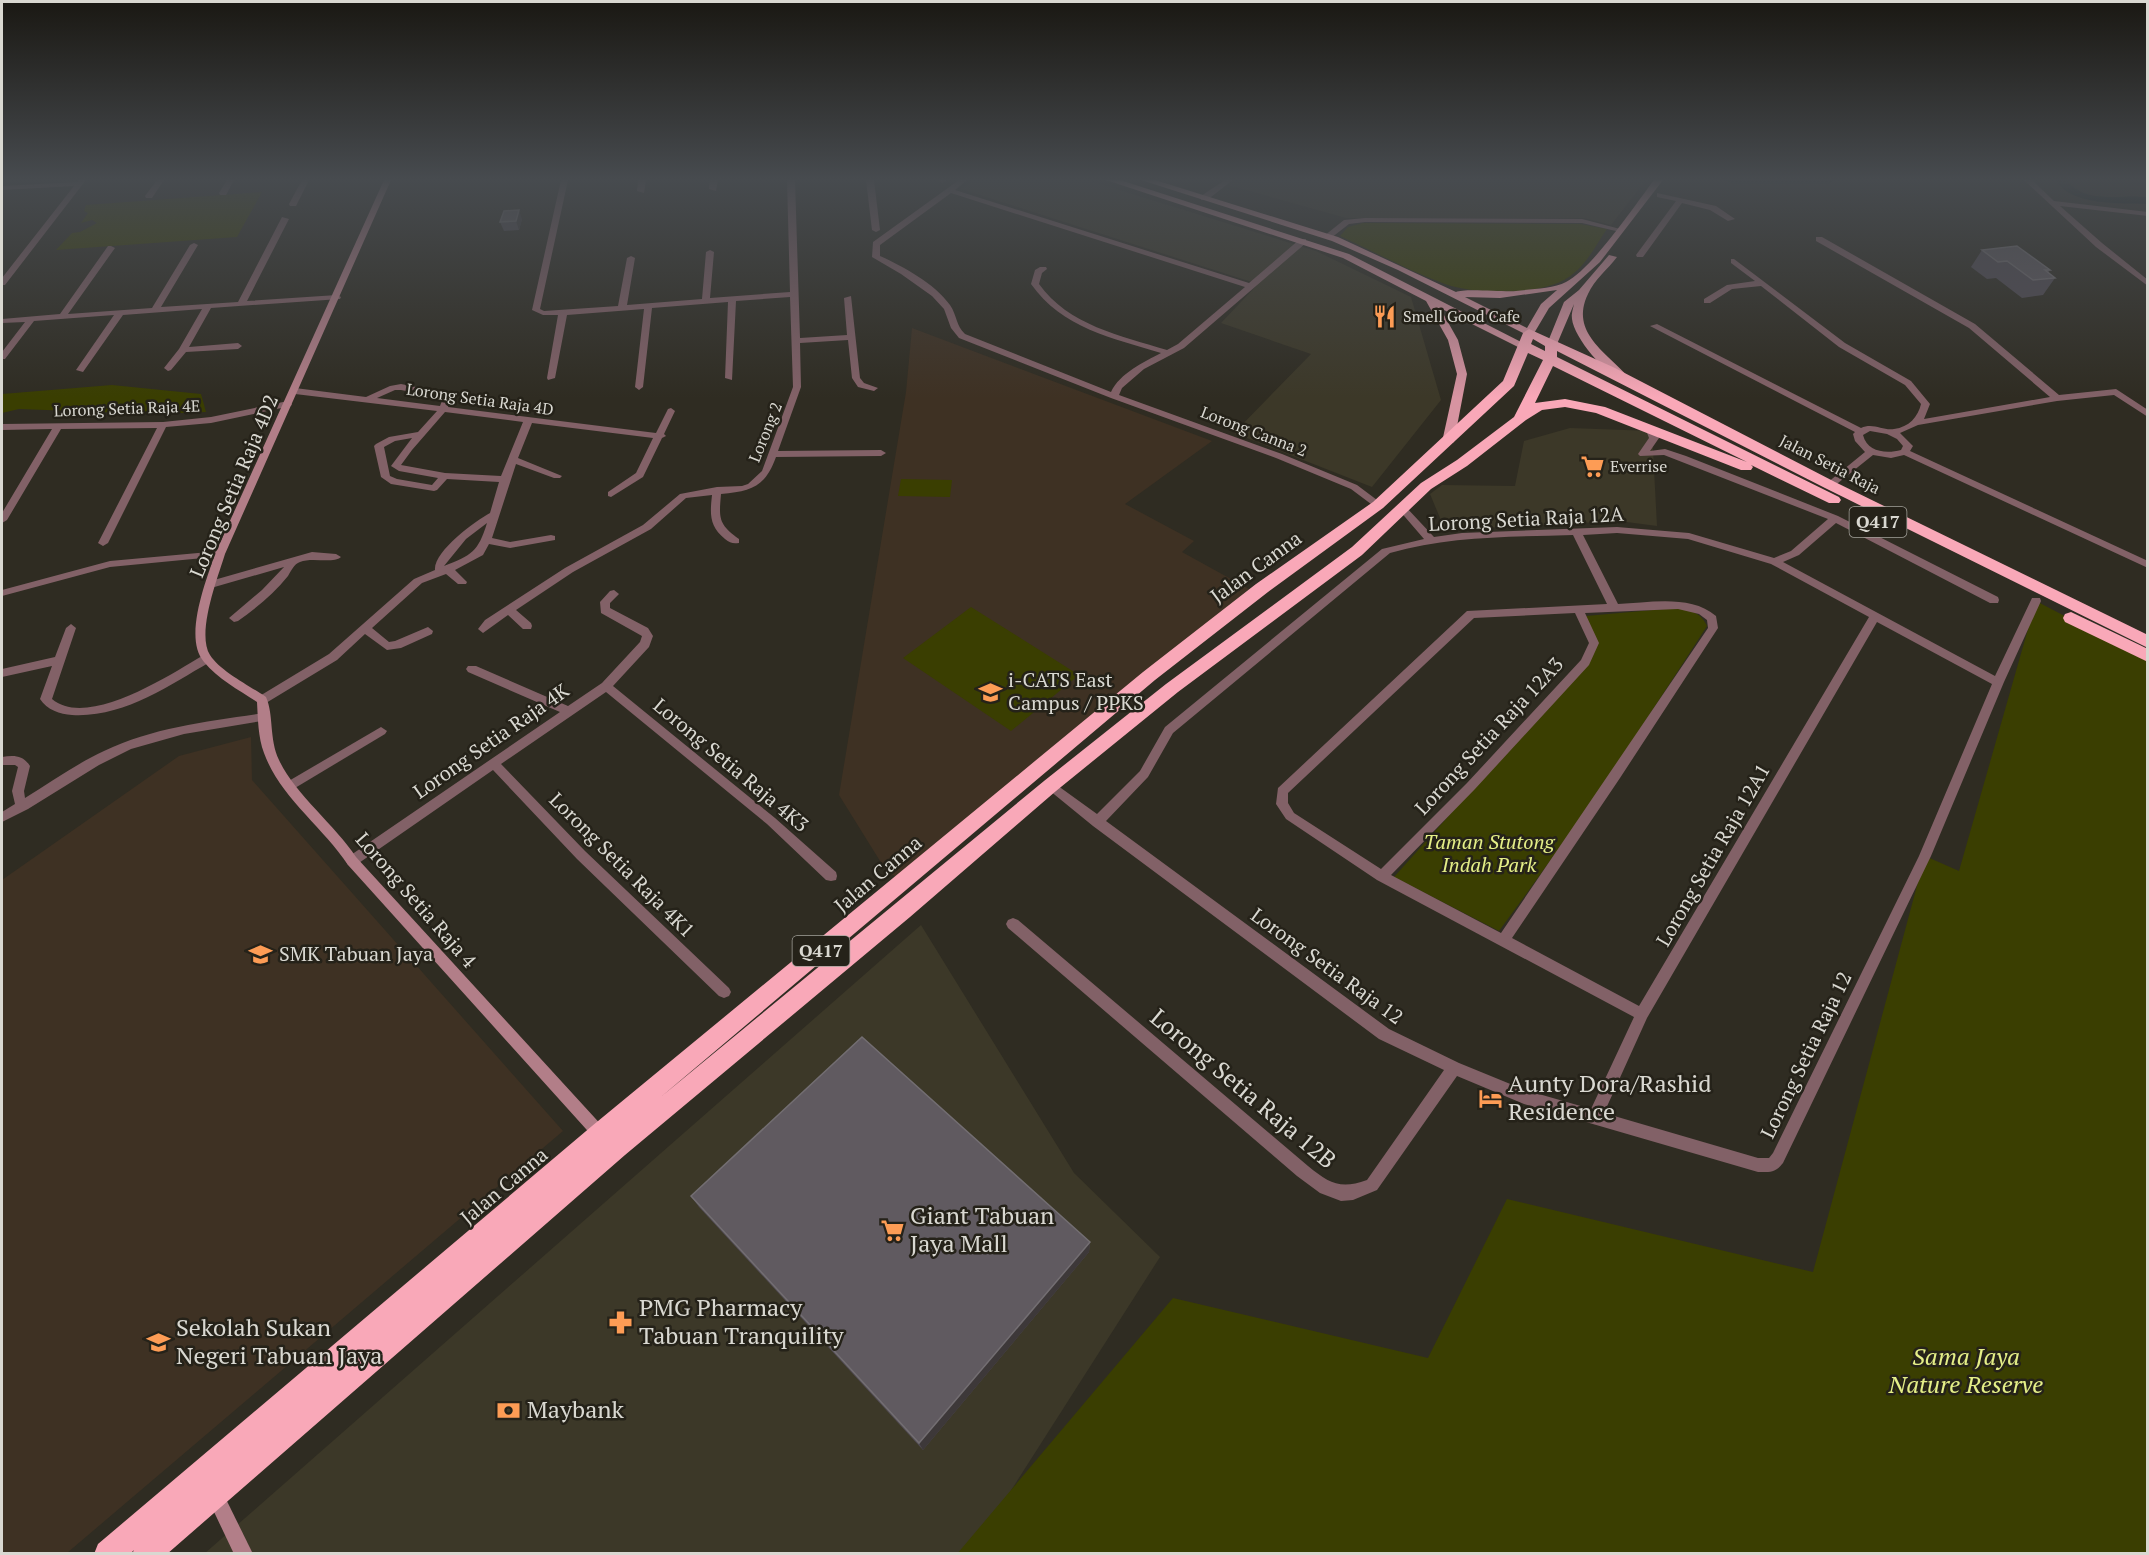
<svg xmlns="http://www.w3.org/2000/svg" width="2149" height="1555" font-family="'PT Serif',serif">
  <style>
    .built { fill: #3c3828 }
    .education { fill: #3e3123 }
    .green { fill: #3a3e01 }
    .water { fill: #0b1919 }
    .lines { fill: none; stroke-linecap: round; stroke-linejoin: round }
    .river { fill: #0b1919; fill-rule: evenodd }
    .street { fill: #826167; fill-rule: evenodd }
    .secondary { fill: #b27e88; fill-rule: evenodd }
    .primary { fill: #d794a1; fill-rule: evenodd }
    .highway { fill: #f9a8b8; fill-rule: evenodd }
    .wall { fill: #514b53 }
    .shaded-wall { fill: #3d3839 }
    .building { fill: #605a60; stroke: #736e72; stroke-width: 1.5 }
    .labels { text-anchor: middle; stroke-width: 5; stroke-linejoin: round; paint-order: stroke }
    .far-poi-label { font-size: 16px; fill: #d9d8d1; stroke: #252219; text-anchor: start }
    .far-street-label { font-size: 16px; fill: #d9d8d1; stroke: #252219 }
    .shield { fill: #252219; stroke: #a3a19a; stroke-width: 1.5 }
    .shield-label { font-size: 18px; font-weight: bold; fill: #d9d8d1 }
    .street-label { font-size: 20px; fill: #d9d8d1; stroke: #252219 }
    .poi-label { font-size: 20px; fill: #d9d8d1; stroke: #252219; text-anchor: start }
    .park-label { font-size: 20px; font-style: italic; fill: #e4ee87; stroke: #252219 }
    .near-poi-label { font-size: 24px; fill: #d9d8d1; stroke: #252219; text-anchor: start }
    .near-street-label { font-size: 24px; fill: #d9d8d1; stroke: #252219 }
    .near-park-label { font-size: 24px; font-style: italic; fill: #e4ee87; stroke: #252219 }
  </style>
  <rect width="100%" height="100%" fill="#2f2c22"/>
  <g class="built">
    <path d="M973 180H1087L1316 251 1411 297 1441 400 1372 487 1234 433 1311 354 1221 323 1258 284 961 189Z"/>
    <path d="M1233 180H1646L1611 225 1584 218H1346L1228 185Z"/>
    <path d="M1570 428 1652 431 1657 526 1619 521 1445 530 1430 494 1442 485 1515 486 1524 441Z"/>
    <path d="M921 925 1074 1173 1160 1257 971 1553 204 1554Z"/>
  </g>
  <g class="education">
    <path d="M912 328 1212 441 1125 504 1194 541 1182 552 1249 589 897 878 885 869 839 795 906 392Z"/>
    <path d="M251 737 252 780 563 1131 67 1553H2V880L179 756Z"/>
  </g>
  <g class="green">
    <path d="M262 192 237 237 56 250 72 233 80 232 97 223 92 220 81 223 88 213 84 211 86 205Z"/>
    <path d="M1363 223 1580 224 1607 229C1597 243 1588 262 1574 273 1548 297 1476 295 1445 284 1409 271 1375 252 1340 236L1348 227Z"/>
    <path d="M112 385 201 394 206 412 153 414 19 409 2 413V394Z"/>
    <path d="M901 479 952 480 950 497 898 496Z"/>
    <path d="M2036 601 2147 659V1553L957 1554 1173 1298 1428 1358 1507 1199 1813 1272 1925 856 1959 871Z"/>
    <path d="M971 607 1079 675 1011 731 903 658Z"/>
    <path d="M1676 608C1690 611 1700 611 1707 626 1640 730 1573 832 1499 931L1394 877 1574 676 1595 643 1586 616Z"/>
  </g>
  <path class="water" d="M2056 180H2067C2085 205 2121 194 2147 197V204C2123 203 2069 206 2056 180Z"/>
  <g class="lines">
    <path class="river" d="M1726 180H1834L1828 184H1732Z"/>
    <g class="street">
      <path d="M79 180H86L5 285H2V278L74 186 2 190V186L78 182Z"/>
      <path d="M157 180H164L152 198H146L145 196Z"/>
      <path d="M227 180H234L226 195H220L219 193Z"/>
      <path d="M302 180H309L296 206H290L289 204Z"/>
      <path d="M561 180H568L540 309 544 311 618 306 627 258 631 256 635 258 627 305 702 299 706 252 710 250 714 252 710 298 790 292 787 180H795L800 338 847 335 844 298 851 296 860 378 864 383 878 388 874 391 858 387 852 378 848 340 800 343 801 387 778 451 881 450 886 453 881 456 776 457C765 487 752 491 721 494 719 518 718 524 739 539V543C733 544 730 543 725 539 709 526 710 514 712 495L686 498 651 529 573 572 516 610 531 623 532 626 531 629H523L508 615 483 633 478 629 485 620 565 568 643 525 680 494 717 487 742 486 748 484 762 471 793 387 790 297 736 301 732 380 725 378 728 302 652 308 643 387 639 390 635 387 644 309 567 315 555 378 548 380 547 378 558 315H543L532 310Z"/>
      <path d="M638 180H646L644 193 637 191Z"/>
      <path d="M710 180H718L716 191 709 189Z"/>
      <path d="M866 180H874L880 230 876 232 872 230Z"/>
      <path d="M938 180H946V181L942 183Z"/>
      <path d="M959 180H967L955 190 1249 283 1300 239H1306V243L1184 348 1144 369 1122 388 1119 395 1282 454 1357 485 1381 503V507H1375L1351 489 1276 458 1111 398 959 338 951 328 944 309 932 296 901 274 872 257 873 242ZM951 193 1245 287 1178 344 1167 350C1121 336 1068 325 1039 284L1042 273 1047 269 1046 267H1040L1035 270 1031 284C1062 328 1112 338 1161 353 1144 362 1120 373 1111 392L965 334C956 326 957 315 950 305 934 283 904 267 880 256V245Z"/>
      <path d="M1225 180H1233L1207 200H1201V196Z"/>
      <path d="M2024 180H2032L2054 201 2148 212V216L2060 206 2102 243 2148 280V286L2096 247Z"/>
      <path d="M1657 193 1716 206 1735 219 1728 221 1710 210 1682 203 1643 257H1637L1636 255 1676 201 1657 197Z"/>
      <path d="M282 217 289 219 247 301 337 295 341 297 340 299 211 308 189 347 238 343 242 346 238 349 186 352 171 370 168 371 164 368 179 349 202 309 123 315 83 372 76 370 114 315 34 321 5 359H2V352L25 322 2 323V319L60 314 108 246H111L115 248 68 314 152 308 190 245 194 243 198 245 161 307 238 302Z"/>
      <path d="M1365 218 1582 219 1624 230 1620 232 1582 223 1365 222 1349 224 1331 238 1324 236 1344 220Z"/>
      <path d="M1816 237H1822L1975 324 2059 395 2116 389 2148 410V417L2114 395 2057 401 1918 425 1900 433 1913 446 1910 451 2148 561V568L1904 455 1891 458 1873 455 1833 487H1827V483L1865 452 1855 441 1853 434 1855 432 1650 326 1657 324 1861 428C1873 422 1883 431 1894 429 1909 427 1918 417 1921 404L1905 385 1839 347 1761 286 1732 289 1710 303H1704V299L1727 285 1755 281 1731 263V259H1734L1845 343 1911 381 1930 404 1924 419 2050 397 1969 328 1816 241ZM1870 431 1887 434 1897 439 1903 446 1901 450C1886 454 1867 452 1863 435Z"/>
      <path d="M401 384 451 394 452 396 448 407 656 433 668 409 671 408 675 411 664 434 666 436 662 438 643 477 611 497 608 496V492L636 473 653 438 532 423 518 458 562 476 560 478H554L516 464 492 538 510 542 551 535 555 536V540L510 548 489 544 483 555 455 570 467 582 466 584H458L446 574 422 583 372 628 389 642 395 641 428 627 433 631 432 634 401 648 387 650 365 634 337 660 266 703H258L256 700 258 697 329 654 414 579 435 570C433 552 475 521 490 513L499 482 447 479 437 490 434 491 391 484 381 477 374 446 376 444 389 437 418 432 437 411 295 394 291 391 295 388 366 397 390 386ZM395 390H401L443 398 440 406 377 398ZM445 412 523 422 501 476 445 473 401 465 412 450ZM412 438 391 466 399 471 438 478 432 485 397 479 390 476 384 447 395 441ZM487 523C478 552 472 555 444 566L466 539Z"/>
      <path d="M288 401 292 404 291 406 211 423 166 427 108 543 103 546 98 543 157 428 61 429 7 520 2 523V513L52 429 2 430V424L163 422 211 417Z"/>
      <path d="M1651 427 1654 428 1659 438 1650 451 1665 449 1686 456 1838 516 1998 597 1999 600 1998 603H1990L1836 523 1799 555 1783 562 1995 676 2032 598H2040L2041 601 2004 682 1931 856 1783 1163C1775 1173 1770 1172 1758 1172L1524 1104 1457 1076 1377 1190 1353 1200 1341 1201 1320 1193 1297 1176 1008 928 1006 924 1008 920 1013 918 1018 920 1308 1166C1329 1183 1340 1190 1367 1180L1444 1070 1379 1039 1093 826 1044 786 1046 783H1054L1097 814 1140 771 1165 727 1382 549 1424 539 1399 510V506H1405L1434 537 1462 533 1617 527 1689 533 1774 558 1791 551 1828 519 1664 455 1640 456 1638 454 1649 438 1646 430ZM1617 533 1688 539 1771 564 1869 617 1639 1006 1512 938 1620 778 1718 628 1716 616C1690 594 1649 603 1618 604L1583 535ZM1573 535 1607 604 1467 611 1278 788 1276 804 1286 819 1377 880 1634 1017 1591 1109 1525 1090 1459 1063 1389 1029 1106 821 1148 777 1173 733 1390 553C1449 536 1512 537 1573 535ZM1678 609 1699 614 1707 620 1708 628 1501 933 1391 875 1475 789 1589 665 1599 643 1585 613ZM1575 613 1589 643 1581 660 1467 783 1381 869 1294 813 1288 803V793L1474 618ZM1877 622 1992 684 1919 856 1773 1153 1769 1158H1758L1604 1113 1647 1018Z"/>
      <path d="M220 551 224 552V556L110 567 2 596V590L110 561Z"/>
      <path d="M312 552 336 554 341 557C333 564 312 557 300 562 294 564 291 571 288 576 274 594 256 608 238 621L234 622 229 618 262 590 284 567 211 588 206 584 207 582Z"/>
      <path d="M614 590 619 594 610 603V608L648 628 653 636 649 647 613 686 775 818 836 872 837 876 836 880 831 881 826 880 767 824 606 692 501 764 585 851 729 988 731 992 729 996 724 998 719 996 577 859 493 770 356 865 352 866 348 865 346 861 348 857 560 712 468 672 466 669 468 666H476L568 706 602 683 640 642 642 636 601 613 600 602 610 591Z"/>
      <path d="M71 624 76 628 52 699C87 729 170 675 202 656H210L212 659 210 662C168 686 123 718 72 715 60 714 47 710 40 699L52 666 2 677V669L55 657 66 628Z"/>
      <path d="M264 713 268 714 270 717 268 720 184 734 131 749 99 765 28 809 2 822V812L15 804 12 791 18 767 15 765H2V757C14 755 23 755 30 766L24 791 25 798C51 782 76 764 104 751 154 727 210 721 264 713Z"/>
      <path d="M381 727 387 731 385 734 295 788H287L285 785 287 782Z"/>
    </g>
    <g class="secondary">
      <path d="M384 180H391L225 554C218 577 196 633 210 655 220 671 250 686 266 697 274 715 269 739 279 760 294 793 335 825 356 857L605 1129 607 1134 605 1139 600 1141 595 1139 348 865C322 826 280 797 264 753 258 737 258 719 257 702 239 690 218 679 204 662 183 638 206 581 215 554Z"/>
      <path d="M215 1486 221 1489 253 1554H234L206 1495 209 1489Z"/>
    </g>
    <g class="primary">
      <path d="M1106 180H1120L1349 254 1529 346 1524 349 1520 348 1440 308 1458 340 1467 374 1454 442 1448 445 1444 444 1442 442 1457 374 1448 340 1426 301 1343 258Z"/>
      <path d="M1141 180H1155L1338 237 1456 292C1464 288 1502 292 1516 291 1530 289 1553 289 1566 282 1592 269 1635 205 1654 180H1663L1600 262 1549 308 1533 335 1529 336 1398 270 1332 241ZM1557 290 1541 304 1527 328 1465 297 1500 298Z"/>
      <path d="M1609 255 1617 257C1608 269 1594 280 1588 294 1569 333 1608 353 1629 378L1624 381C1606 375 1574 338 1572 319 1571 314 1573 309 1574 304L1557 344 1552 347 1547 344 1564 302 1579 290Z"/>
    </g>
    <g class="highway">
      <path d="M1529 329 1615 368 1835 482 2148 635V648L1825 488 1557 351V357L1839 497 1841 500 1839 503H1829L1751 465 1753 467 1751 470H1741L1596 413 1565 407 1542 410 1526 420 1467 466 1431 489 1362 555 1178 692 1056 791 910 917 625 1155 167 1554H132L134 1550 130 1554H94L98 1544 592 1126 1143 672 1256 584 1373 502 1503 381 1523 333ZM1533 339 1545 346V351L1531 344ZM1528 353 1543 360 1514 417 1457 460 1421 483 1352 547 1166 684 1044 781 662 1096 1155 680 1268 592 1383 508 1514 386ZM1553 366 1747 462 1605 407 1565 399 1535 403Z"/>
      <path d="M2071 612 2148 649V662L2065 622 2063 618 2065 614Z"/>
    </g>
  </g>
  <g class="wall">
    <path d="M522 219 519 230 504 231 500 222Z"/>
    <path d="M1982 250 2050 270 2048 273 2055 278 2043 295 2022 298 1996 278 1987 279 1971 267Z"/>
    <path d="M691 1196 1090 1242 1089 1252 923 1450 699 1207Z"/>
  </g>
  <g class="shaded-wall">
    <path d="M519 210 522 219 519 230 516 221Z"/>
    <path d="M1090 1242 1089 1252 923 1450 919 1443Z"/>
  </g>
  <g class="building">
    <path d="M519 210 516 221 500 222 504 211Z"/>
    <path d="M2017 246 2050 270H2045L2055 278 2033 280 2007 261 1998 262 1982 250Z"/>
    <path d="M862 1037 1090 1242 919 1443 691 1196Z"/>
  </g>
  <linearGradient id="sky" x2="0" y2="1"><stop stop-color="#1a1813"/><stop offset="0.45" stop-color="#474b4f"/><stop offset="1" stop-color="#474b4f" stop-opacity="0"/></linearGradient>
  <rect width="2149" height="398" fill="url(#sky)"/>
  <defs>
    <symbol id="restaurant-bare" viewBox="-9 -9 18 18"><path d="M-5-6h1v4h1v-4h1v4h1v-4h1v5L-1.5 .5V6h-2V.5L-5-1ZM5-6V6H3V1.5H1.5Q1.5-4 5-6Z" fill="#fd9c55" stroke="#252219" stroke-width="2.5" paint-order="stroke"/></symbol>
    <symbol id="supermarket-bare" viewBox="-9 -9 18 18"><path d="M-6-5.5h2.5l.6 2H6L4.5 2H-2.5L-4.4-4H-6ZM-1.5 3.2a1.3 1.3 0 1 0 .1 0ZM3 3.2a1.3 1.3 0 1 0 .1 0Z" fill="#fd9c55" stroke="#252219" stroke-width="2.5" paint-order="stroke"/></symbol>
    <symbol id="university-bare" viewBox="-9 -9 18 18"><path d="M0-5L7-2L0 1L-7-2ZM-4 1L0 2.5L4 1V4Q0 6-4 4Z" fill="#fd9c55" stroke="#252219" stroke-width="2.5" paint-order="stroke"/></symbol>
    <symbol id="school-bare" viewBox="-9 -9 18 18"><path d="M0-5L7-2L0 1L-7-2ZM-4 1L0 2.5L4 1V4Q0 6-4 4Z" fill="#fd9c55" stroke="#252219" stroke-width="2.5" paint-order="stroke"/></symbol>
    <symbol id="hotel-bare" viewBox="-9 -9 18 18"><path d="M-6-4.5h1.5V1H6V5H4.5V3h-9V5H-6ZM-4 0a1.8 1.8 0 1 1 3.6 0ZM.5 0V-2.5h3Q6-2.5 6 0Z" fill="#fd9c55" stroke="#252219" stroke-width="2.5" paint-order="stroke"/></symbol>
    <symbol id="pharmacy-bare" viewBox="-9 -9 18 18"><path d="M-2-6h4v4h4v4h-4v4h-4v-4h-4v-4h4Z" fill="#fd9c55" stroke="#252219" stroke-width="2.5" paint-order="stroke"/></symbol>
    <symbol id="bank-bare" viewBox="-9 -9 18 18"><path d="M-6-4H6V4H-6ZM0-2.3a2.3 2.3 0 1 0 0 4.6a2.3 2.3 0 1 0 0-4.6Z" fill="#fd9c55" stroke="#252219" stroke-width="2.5" paint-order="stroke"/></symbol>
  </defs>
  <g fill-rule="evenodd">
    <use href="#restaurant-bare" x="1368" y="300" width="33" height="33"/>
    <use href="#supermarket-bare" x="1576" y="450" width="33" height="33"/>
    <use href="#university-bare" x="974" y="676" width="33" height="33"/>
    <use href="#school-bare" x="244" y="938" width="33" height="33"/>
    <use href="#hotel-bare" x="1474" y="1082" width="33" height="33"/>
    <use href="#supermarket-bare" x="876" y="1214" width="33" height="33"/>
    <use href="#pharmacy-bare" x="604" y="1306" width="33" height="33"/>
    <use href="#school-bare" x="142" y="1326" width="33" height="33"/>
    <use href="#bank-bare" x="492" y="1394" width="33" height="33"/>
  </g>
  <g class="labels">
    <g class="far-poi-label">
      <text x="1403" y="322">Smell Good Cafe</text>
      <text x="1610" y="472">Everrise</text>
    </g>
    <g class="far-street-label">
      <text transform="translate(480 399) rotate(8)" y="6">Lorong Setia Raja 4D</text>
      <text transform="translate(127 408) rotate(-2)" y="6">Lorong Setia Raja 4E</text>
      <text transform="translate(1254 431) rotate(21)" y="6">Lorong Canna 2</text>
      <text transform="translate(765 432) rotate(-68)" y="6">Lorong 2</text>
      <text transform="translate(1830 464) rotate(27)" y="6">Jalan Setia Raja</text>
    </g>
    <g class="shield">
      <rect x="1849.5" y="507" width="57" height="30" rx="4.5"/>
      <rect x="792.5" y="936" width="57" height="30" rx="4.5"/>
    </g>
    <g class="shield-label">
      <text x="1878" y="528">Q417</text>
      <text x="821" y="957">Q417</text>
    </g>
    <g class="street-label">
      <text transform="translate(234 486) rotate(-67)" y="7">Lorong Setia Raja 4D2</text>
      <text transform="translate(1526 519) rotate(-3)" y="7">Lorong Setia Raja 12A</text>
      <text transform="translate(1256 567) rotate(-36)" y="7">Jalan Canna</text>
      <text transform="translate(1489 736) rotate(-47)" y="7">Lorong Setia Raja 12A3</text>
      <text transform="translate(491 741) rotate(-35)" y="7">Lorong Setia Raja 4K</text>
      <text transform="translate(731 765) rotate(40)" y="7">Lorong Setia Raja 4K3</text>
      <text transform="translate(1713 855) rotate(-60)" y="7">Lorong Setia Raja 12A1</text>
      <text transform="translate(622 865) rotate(45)" y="7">Lorong Setia Raja 4K1</text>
      <text transform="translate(878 874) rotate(-40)" y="7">Jalan Canna</text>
      <text transform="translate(416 900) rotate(49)" y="7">Lorong Setia Raja 4</text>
      <text transform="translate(1327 966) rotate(36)" y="7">Lorong Setia Raja 12</text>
      <text transform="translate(1806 1055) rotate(-64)" y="7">Lorong Setia Raja 12</text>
      <text transform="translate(504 1186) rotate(-40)" y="7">Jalan Canna</text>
    </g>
    <g class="poi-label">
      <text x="1008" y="687">i-CATS East<tspan x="1008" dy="23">Campus / PPKS</tspan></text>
      <text x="279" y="961">SMK Tabuan Jaya</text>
    </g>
    <g class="park-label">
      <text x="1489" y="849">Taman Stutong<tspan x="1489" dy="23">Indah Park</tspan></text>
    </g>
    <g class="near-poi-label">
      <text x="1508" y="1092">Aunty Dora/Rashid<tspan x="1508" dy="28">Residence</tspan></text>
      <text x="910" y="1224">Giant Tabuan<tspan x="910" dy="28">Jaya Mall</tspan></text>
      <text x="639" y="1316">PMG Pharmacy<tspan x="639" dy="28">Tabuan Tranquility</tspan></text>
      <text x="176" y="1336">Sekolah Sukan<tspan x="176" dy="28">Negeri Tabuan Jaya</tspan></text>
      <text x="527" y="1418">Maybank</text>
    </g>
    <g class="near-street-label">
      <text transform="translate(1243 1089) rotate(40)" y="8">Lorong Setia Raja 12B</text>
    </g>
    <g class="near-park-label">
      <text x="1966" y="1365">Sama Jaya<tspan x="1966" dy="28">Nature Reserve</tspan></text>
    </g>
  </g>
  <rect width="2149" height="1555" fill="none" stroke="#d9d8d1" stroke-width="6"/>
</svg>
